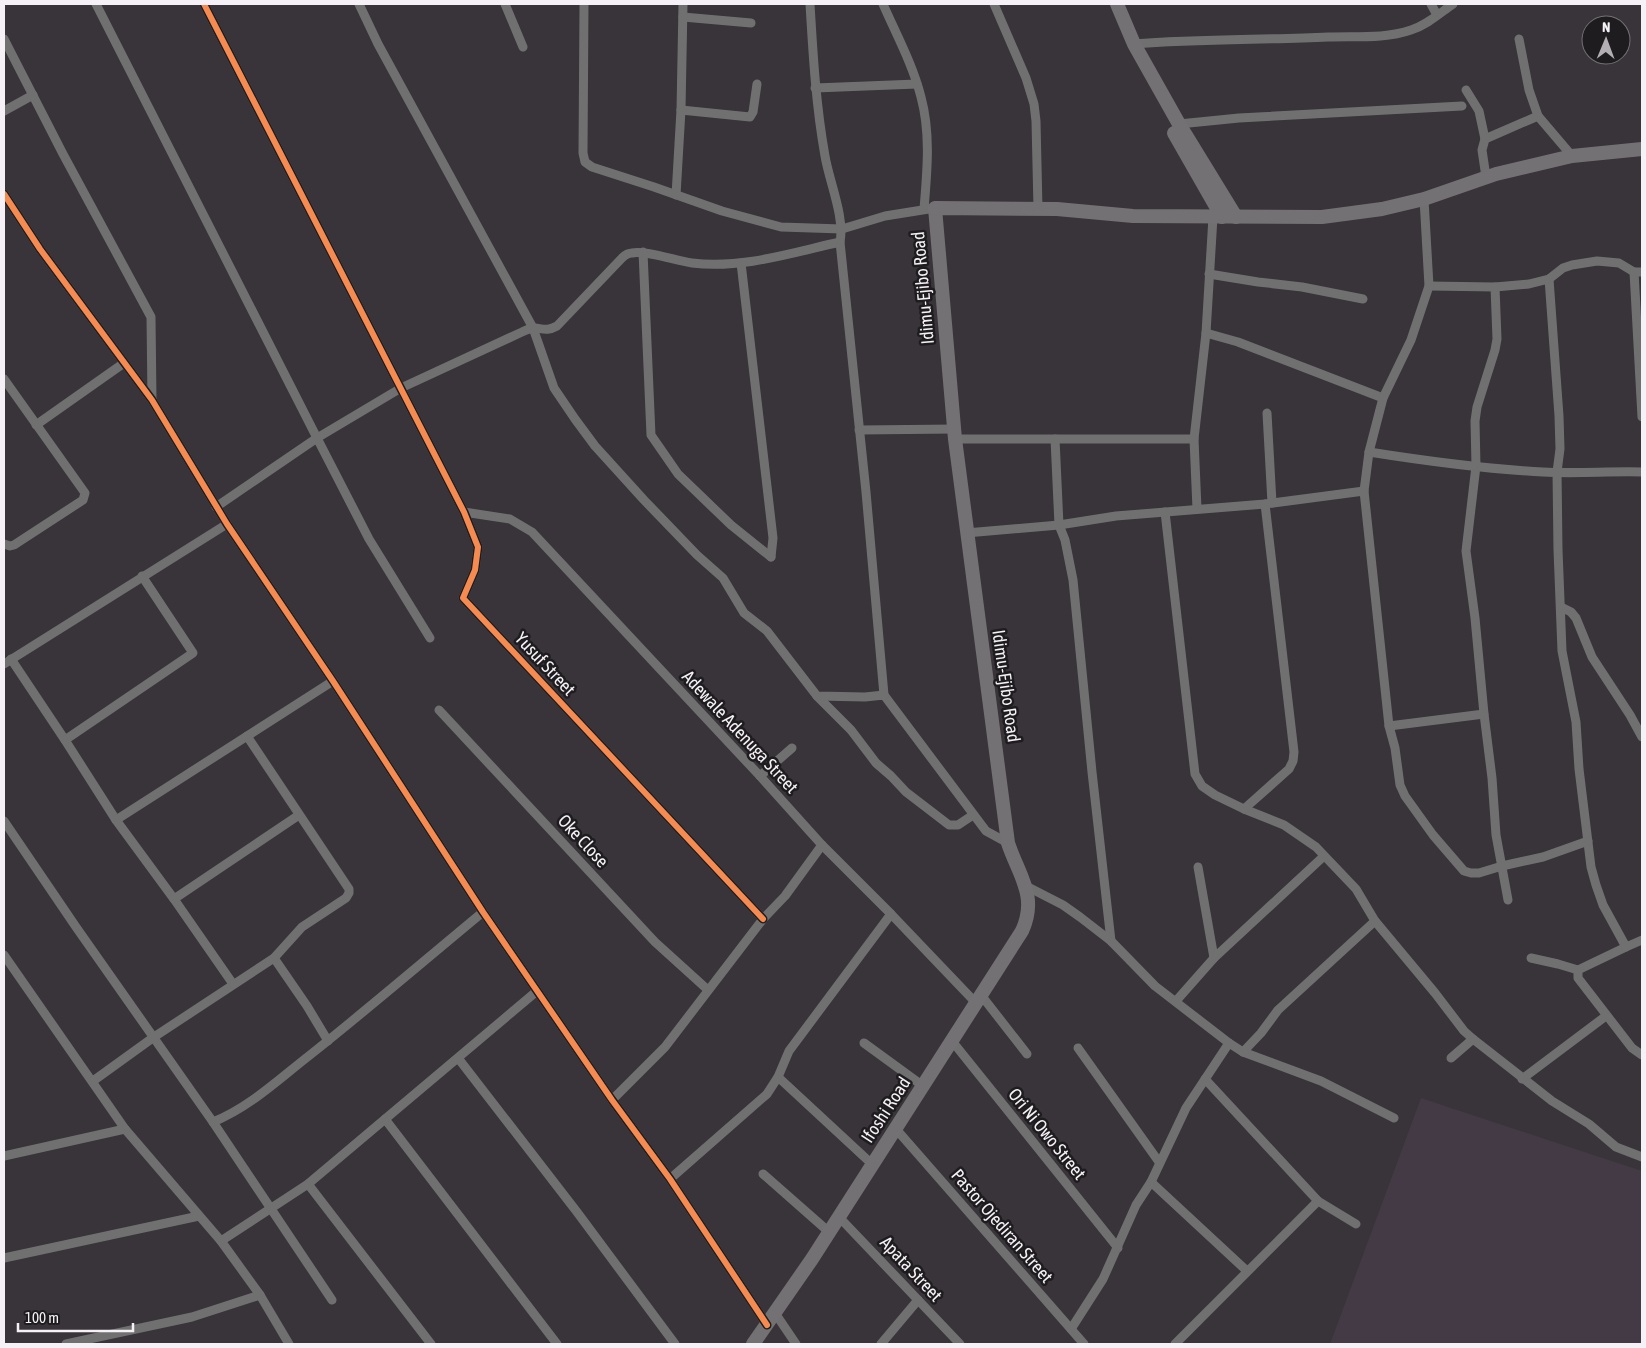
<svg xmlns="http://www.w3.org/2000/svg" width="1646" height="1348" font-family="'Asap Condensed',sans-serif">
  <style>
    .built { fill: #433a45 }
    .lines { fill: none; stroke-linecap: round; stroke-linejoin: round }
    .street { stroke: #717071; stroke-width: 9 }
    .secondary { stroke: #747174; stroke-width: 14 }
    .cycleway-casing { stroke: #1e1c1f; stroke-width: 9 }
    .cycleway { stroke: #f68b52; stroke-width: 6 }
    .labels { text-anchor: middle; stroke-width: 5; stroke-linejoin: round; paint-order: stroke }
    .street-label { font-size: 18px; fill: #f5f1f6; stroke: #1e1c1f }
  </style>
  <rect width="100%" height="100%" fill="#383439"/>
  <path class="built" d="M1421 1098 1642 1171V1344H1330Z"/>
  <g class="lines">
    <g class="street">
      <path d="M96 4 317 438 369 539 430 638"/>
      <path d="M204 4 464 512 478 547 475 570 463 598 763 919"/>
      <path d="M359 4 378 44 533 328 554 388 575 419 595 446 644 500 697 555 723 578 744 613 767 631 817 696 865 697 884 695 986 831 1008 843"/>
      <path d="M505 4 523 47"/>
      <path d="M584 4 583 153 585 162 592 167 654 187 722 211 781 227 842 229 885 216 935 208"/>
      <path d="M883 4C896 34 913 65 921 97 931 134 927 172 924 209"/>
      <path d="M994 4 1026 78 1034 104 1036 121 1038 209"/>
      <path d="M1431 4 1437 15"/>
      <path d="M683 17 751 23"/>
      <path d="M4 39 63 154 151 317 152 400"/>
      <path d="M1519 39 1529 90 1538 116 1572 156"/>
      <path d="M1134 44C1199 39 1263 40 1328 37 1355 36 1385 39 1411 30 1427 25 1440 13 1453 4"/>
      <path d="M815 88 917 84"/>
      <path d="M1466 90 1479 111 1485 139"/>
      <path d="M681 110 750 117 753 112 757 84"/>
      <path d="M4 111 33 95"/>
      <path d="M1179 124 1239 118 1462 106"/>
      <path d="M1486 177 1482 150 1485 139 1538 116"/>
      <path d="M4 194 40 249 152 400 227 524 333 681 483 912 612 1100 670 1179 767 1325"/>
      <path d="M676 195 681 110 683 4"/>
      <path d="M840 242 866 492 884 695"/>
      <path d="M643 252 651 435 678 474 731 525 771 557"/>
      <path d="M741 263 773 538 771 557"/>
      <path d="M1634 272 1642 417"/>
      <path d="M1209 274 1258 282 1302 287 1363 299"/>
      <path d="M1549 279 1559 416 1560 449 1557 472 1558 550 1562 651 1576 722 1579 769 1591 867 1596 885 1603 905 1626 947 1642 940"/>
      <path d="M1429 286 1495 287 1497 339 1495 350 1477 407 1475 421 1476 466 1466 551 1475 618 1484 714 1492 778 1496 835 1508 900"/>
      <path d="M1495 287 1529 284 1549 279 1563 268 1572 265 1597 261 1619 263 1634 272H1642"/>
      <path d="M1206 333 1238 342 1383 398"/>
      <path d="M4 379 85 493 83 500 14 545 10 546 4 544"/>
      <path d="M1267 413 1272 503"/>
      <path d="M36 425 124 363"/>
      <path d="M859 430 955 429"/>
      <path d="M955 439H1194"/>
      <path d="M1055 439 1059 525 1065 540 1073 580 1092 772 1111 941"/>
      <path d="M1369 452C1426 461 1485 469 1543 472 1576 474 1609 471 1642 472"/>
      <path d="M1364 491 1389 726 1395 748 1400 785 1405 796 1433 835 1464 871 1471 873H1479L1502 866 1543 857 1588 841"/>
      <path d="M216 507 317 438 401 388 522 332C526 330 531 328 535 328 544 329 548 331 557 326L622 258C625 255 628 253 632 253 646 250 676 261 692 263 742 269 791 253 840 242 845 217 829 181 825 156 816 106 813 55 810 4"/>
      <path d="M1197 509 1194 439 1206 333 1213 217"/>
      <path d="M464 512 510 519 532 532 760 776 822 845 891 914 976 1003"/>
      <path d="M1165 512 1195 774 1202 786 1215 795 1244 809 1284 825 1316 847 1356 889 1375 921 1435 993 1464 1031 1473 1039 1552 1101 1589 1124 1616 1147 1642 1157"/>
      <path d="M966 533 1059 525 1116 516 1265 504 1364 491 1369 452 1383 398 1411 340 1429 286 1424 199"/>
      <path d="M1561 607 1571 612 1576 618 1592 657 1630 715 1642 737"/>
      <path d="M11 659 65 740 116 820 174 899 233 984"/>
      <path d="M4 664 227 524"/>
      <path d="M817 696 851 730 876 763 891 776 906 792 949 825H958L973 815"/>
      <path d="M439 710 655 942 708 990"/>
      <path d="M1389 726 1484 714"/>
      <path d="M65 740 193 653 142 576"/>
      <path d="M760 776 792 748"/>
      <path d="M1244 809 1289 769 1293 761 1294 752 1265 504"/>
      <path d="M116 820 333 681"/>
      <path d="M4 821 76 927 213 1122 332 1300"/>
      <path d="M1198 867 1214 958"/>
      <path d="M1026 886 1063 905 1080 917 1111 941 1155 986 1229 1043 1243 1052 1321 1081 1394 1118"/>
      <path d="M174 899 299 815"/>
      <path d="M1626 947 1578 970V978L1632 1048 1642 1055"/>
      <path d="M4 955 125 1129 221 1241 260 1295 289 1344"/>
      <path d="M274 958 307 1006 328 1041"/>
      <path d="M1531 958 1558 964 1578 970"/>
      <path d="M981 995 1027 1054"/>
      <path d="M1176 1001 1214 958 1324 856"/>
      <path d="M952 1041 1118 1248"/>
      <path d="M864 1043 923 1086"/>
      <path d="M1078 1048 1159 1162"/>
      <path d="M1243 1052 1261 1033 1278 1010 1375 921"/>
      <path d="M458 1058 577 1212 675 1344"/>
      <path d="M1451 1058 1473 1039"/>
      <path d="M778 1077 873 1165"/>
      <path d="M1205 1079 1318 1201 1356 1224"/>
      <path d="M1522 1079 1606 1016"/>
      <path d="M93 1081 154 1037 274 958 302 927 346 898 349 893V889L247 736"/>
      <path d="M612 1100 665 1047 763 919 785 896 822 845"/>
      <path d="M385 1119 557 1344"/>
      <path d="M213 1122C250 1107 279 1079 310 1055 368 1009 425 960 483 912"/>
      <path d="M896 1129 1084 1344"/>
      <path d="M4 1156 125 1129"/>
      <path d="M763 1174 829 1232"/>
      <path d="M670 1179 767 1094 778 1077 789 1051 891 914"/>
      <path d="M1151 1182 1247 1271"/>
      <path d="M308 1184 431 1344"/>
      <path d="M839 1217 960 1344"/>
      <path d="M221 1241 308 1184 537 991"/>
      <path d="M4 1258 199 1216"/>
      <path d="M775 1313 796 1344"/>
      <path d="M1071 1329 1103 1279 1136 1205 1151 1182 1186 1108 1229 1043"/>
      <path d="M66 1344 192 1317 260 1295"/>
      <path d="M881 1344 918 1300"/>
      <path d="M1175 1344 1318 1201"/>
    </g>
    <g class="secondary">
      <path d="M1117 4 1134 44 1179 124 1236 217"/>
      <path d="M1174 133 1222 217"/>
      <path d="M753 1344 812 1259 1022 931C1038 896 1019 876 1008 843L955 439 935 208 1057 209 1133 216 1322 217 1382 209 1424 199 1496 174 1572 156 1642 149"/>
    </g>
    <defs>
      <g id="cycleway">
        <path d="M204 4 464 512 478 547 475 570 463 598 763 919"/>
        <path d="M4 194 40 249 152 400 227 524 333 681 483 912 612 1100 670 1179 767 1325"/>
      </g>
    </defs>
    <use href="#cycleway" class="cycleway-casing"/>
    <use href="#cycleway" class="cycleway"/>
  </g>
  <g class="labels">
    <g class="street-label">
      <text transform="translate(923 288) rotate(-95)" y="6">Idimu-Ejibo Road</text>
      <text transform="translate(545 664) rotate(47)" y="6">Yusuf Street</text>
      <text transform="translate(1006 686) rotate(82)" y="6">Idimu-Ejibo Road</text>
      <text transform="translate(740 732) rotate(47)" y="6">Adewale Adenuga Street</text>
      <text transform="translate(583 841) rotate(47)" y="6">Oke Close</text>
      <text transform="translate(886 1110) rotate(-57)" y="6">Ifoshi Road</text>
      <text transform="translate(1047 1134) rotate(51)" y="6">Ori Ni Owo Street</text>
      <text transform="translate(1002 1226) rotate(49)" y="6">Pastor Ojediran Street</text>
      <text transform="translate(911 1269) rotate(47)" y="6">Apata Street</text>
    </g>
  </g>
  <rect width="1646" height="1348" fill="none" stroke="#f5f1f6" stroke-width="10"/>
  <g transform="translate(1606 40) rotate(1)"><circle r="24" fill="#1e1c1f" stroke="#747175"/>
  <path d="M0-4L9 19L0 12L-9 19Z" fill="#b3afb4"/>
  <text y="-8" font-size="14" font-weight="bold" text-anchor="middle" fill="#f5f1f6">N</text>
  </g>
  <path d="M18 1323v8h115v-8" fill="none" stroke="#f5f1f6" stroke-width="2.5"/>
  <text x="25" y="1323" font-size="15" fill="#f5f1f6" stroke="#1e1c1f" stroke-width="4" paint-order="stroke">100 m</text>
</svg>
